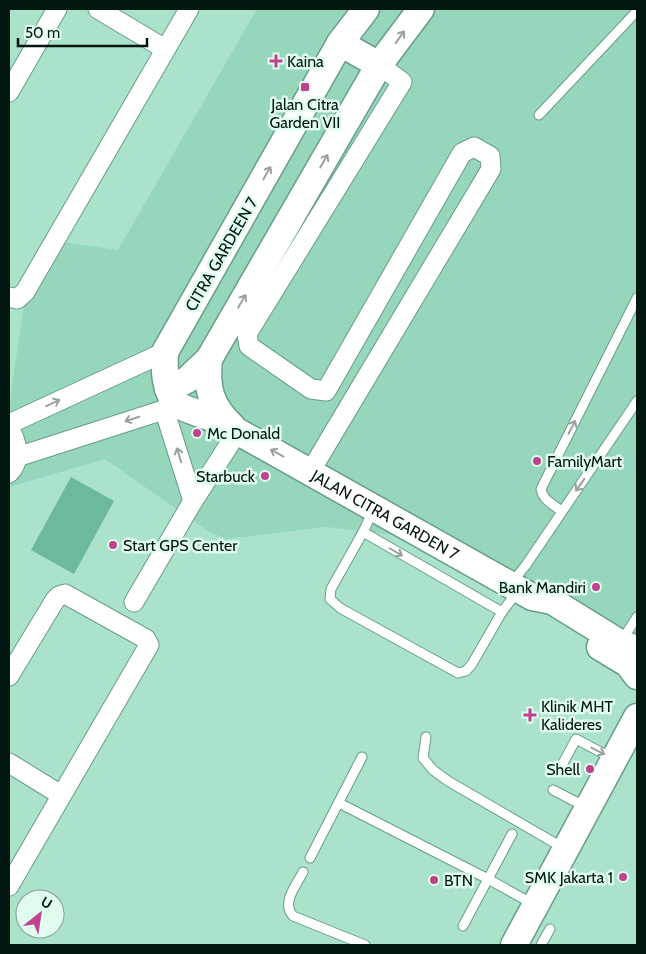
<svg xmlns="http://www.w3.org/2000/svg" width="646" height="954" font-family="Cabin,sans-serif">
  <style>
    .built { fill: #96d6bb }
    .green { fill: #6db99b }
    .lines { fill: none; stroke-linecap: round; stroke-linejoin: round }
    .lane-casing { stroke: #689e88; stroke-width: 11 }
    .street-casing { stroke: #689e88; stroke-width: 21 }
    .secondary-casing { stroke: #689e88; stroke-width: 29 }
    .lane { stroke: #fff; stroke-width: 9 }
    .street { stroke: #fff; stroke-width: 19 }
    .secondary { stroke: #fff; stroke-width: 26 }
    .oneway { stroke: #9aa29f }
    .poi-dot { fill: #c0428e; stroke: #e0fcef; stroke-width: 2 }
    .labels { text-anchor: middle; stroke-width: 5; stroke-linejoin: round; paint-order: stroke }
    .poi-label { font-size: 16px; fill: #02170f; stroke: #e0fcef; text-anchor: start }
    .street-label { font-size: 16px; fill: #02170f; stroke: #e0fcef }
  </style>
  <rect width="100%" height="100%" fill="#aae2ca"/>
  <path class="built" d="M257 9H637V639L538 578 531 582 455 542 326 527 226 539 208 531 105 459 9 487V406L26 292 56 241 118 250Z"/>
  <path class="green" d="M71 477 114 501 74 574 31 550Z"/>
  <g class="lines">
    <defs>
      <g id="lane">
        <path d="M539 115 637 11"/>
        <path d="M373 511 363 532 502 612 517 592"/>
        <path d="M562 511C553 505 543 500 541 489L637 298"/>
        <path d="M363 532 331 589 330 599 340 608 458 673 466 671 472 664 502 612"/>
        <path d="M509 581 514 580 526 565 637 401"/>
        <path d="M622 640 637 617"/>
        <path d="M426 737 423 758 433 770 448 781 565 849"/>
        <path d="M562 765 576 739 612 758"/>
        <path d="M553 790 586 807"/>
        <path d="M339 803 488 879 463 926"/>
        <path d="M512 834 488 879 533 904"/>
        <path d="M310 858 362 757"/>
        <path d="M303 872C296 886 281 903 293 916L365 945"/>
        <path d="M541 945 550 929"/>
      </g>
      <g id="street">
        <path d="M98 9 165 49"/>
        <path d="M9 92 57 9"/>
        <path d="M9 297 17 299 25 292 189 9"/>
        <path d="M164 409 193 501"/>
        <path d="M9 424 165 352"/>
        <path d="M9 428C17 441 22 460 9 473"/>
        <path d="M17 457 179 405"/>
        <path d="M310 472 491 169 490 156 474 147 462 153 326 391 311 389 249 346 247 334 402 82 379 65"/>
        <path d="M134 602 193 501 238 431"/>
        <path d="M9 676 55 600 59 596 65 594 146 639 149 645 9 886"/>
        <path d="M9 763 61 795"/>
      </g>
      <g id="secondary">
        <path id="s1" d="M366 9 340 43 165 352C164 369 164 392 178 405 182 408 212 418 219 421L532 597 552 601 620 643 637 649"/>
        <path d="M340 43 379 65"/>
        <path d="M209 359C206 387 210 406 232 426"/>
        <path d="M168 389 187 380 209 359 379 65 421 9"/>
        <path d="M600 647 628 664 637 676"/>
        <path d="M514 945 637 717"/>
      </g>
    </defs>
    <use href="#lane" class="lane-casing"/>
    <use href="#street" class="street-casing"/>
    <use href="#secondary" class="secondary-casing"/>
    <use href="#lane" class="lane"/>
    <use href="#street" class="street"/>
    <use href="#secondary" class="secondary"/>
  </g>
  <defs><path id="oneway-shaft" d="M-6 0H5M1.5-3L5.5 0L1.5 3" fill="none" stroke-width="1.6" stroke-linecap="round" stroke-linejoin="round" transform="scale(1.25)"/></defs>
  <g class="oneway">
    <use href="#oneway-shaft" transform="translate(400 37) rotate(-54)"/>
    <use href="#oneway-shaft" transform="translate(324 161) rotate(-60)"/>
    <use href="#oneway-shaft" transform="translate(267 173) rotate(-60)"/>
    <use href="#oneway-shaft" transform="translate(242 301) rotate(-60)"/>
    <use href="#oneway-shaft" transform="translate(53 403) rotate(-25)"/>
    <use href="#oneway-shaft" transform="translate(132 419) rotate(162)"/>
    <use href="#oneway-shaft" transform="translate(572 427) rotate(-63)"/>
    <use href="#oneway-shaft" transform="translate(277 453) rotate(-151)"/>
    <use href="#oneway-shaft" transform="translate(179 455) rotate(-107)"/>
    <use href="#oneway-shaft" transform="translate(580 485) rotate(125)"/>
    <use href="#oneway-shaft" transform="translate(396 552) rotate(30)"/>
    <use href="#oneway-shaft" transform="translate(598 751) rotate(27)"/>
  </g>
  <g class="poi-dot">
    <path d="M273.5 53.5h5v5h5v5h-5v5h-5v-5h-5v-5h5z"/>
    <rect x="300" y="82" width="10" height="10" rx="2.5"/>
    <circle cx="197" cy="433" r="5"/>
    <circle cx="537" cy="461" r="5"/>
    <circle cx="265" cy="476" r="5"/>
    <circle cx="113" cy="545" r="5"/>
    <circle cx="596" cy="587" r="5"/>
    <path d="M527.5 707.5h5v5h5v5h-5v5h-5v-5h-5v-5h5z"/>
    <circle cx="590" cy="769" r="5"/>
    <circle cx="623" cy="877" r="5"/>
    <circle cx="434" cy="880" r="5"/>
  </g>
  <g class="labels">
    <g class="poi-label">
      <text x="287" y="67">Kaina</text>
      <text x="305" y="110" text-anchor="middle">Jalan Citra<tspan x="305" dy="18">Garden VII</tspan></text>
      <text x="207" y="439">Mc Donald</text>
      <text x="547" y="467">FamilyMart</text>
      <text x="255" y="482" text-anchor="end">Starbuck</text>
      <text x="123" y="551">Start GPS Center</text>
      <text x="586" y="593" text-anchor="end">Bank Mandiri</text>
      <text x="541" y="712">Klinik MHT<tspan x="541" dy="18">Kalideres</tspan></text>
      <text x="580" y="775" text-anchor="end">Shell</text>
      <text x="613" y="883" text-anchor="end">SMK Jakarta 1</text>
      <text x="444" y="886">BTN</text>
    </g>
    <g class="street-label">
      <text transform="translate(221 254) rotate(-60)" y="6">CITRA GARDEEN 7</text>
      <text dy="6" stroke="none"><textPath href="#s1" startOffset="689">JALAN CITRA GARDEN 7</textPath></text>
    </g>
  </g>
  <rect width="646" height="954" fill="none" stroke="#02170f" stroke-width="20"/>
  <g transform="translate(40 914) rotate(30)"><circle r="24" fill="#e0fcef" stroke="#87a095"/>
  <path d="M0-4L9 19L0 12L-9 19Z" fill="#c0428e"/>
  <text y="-8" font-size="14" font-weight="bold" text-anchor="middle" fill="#02170f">U</text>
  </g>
  <path d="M18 38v8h129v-8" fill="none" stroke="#02170f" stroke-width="2.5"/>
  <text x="25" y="38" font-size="15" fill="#02170f" stroke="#e0fcef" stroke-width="4" paint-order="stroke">50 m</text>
</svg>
